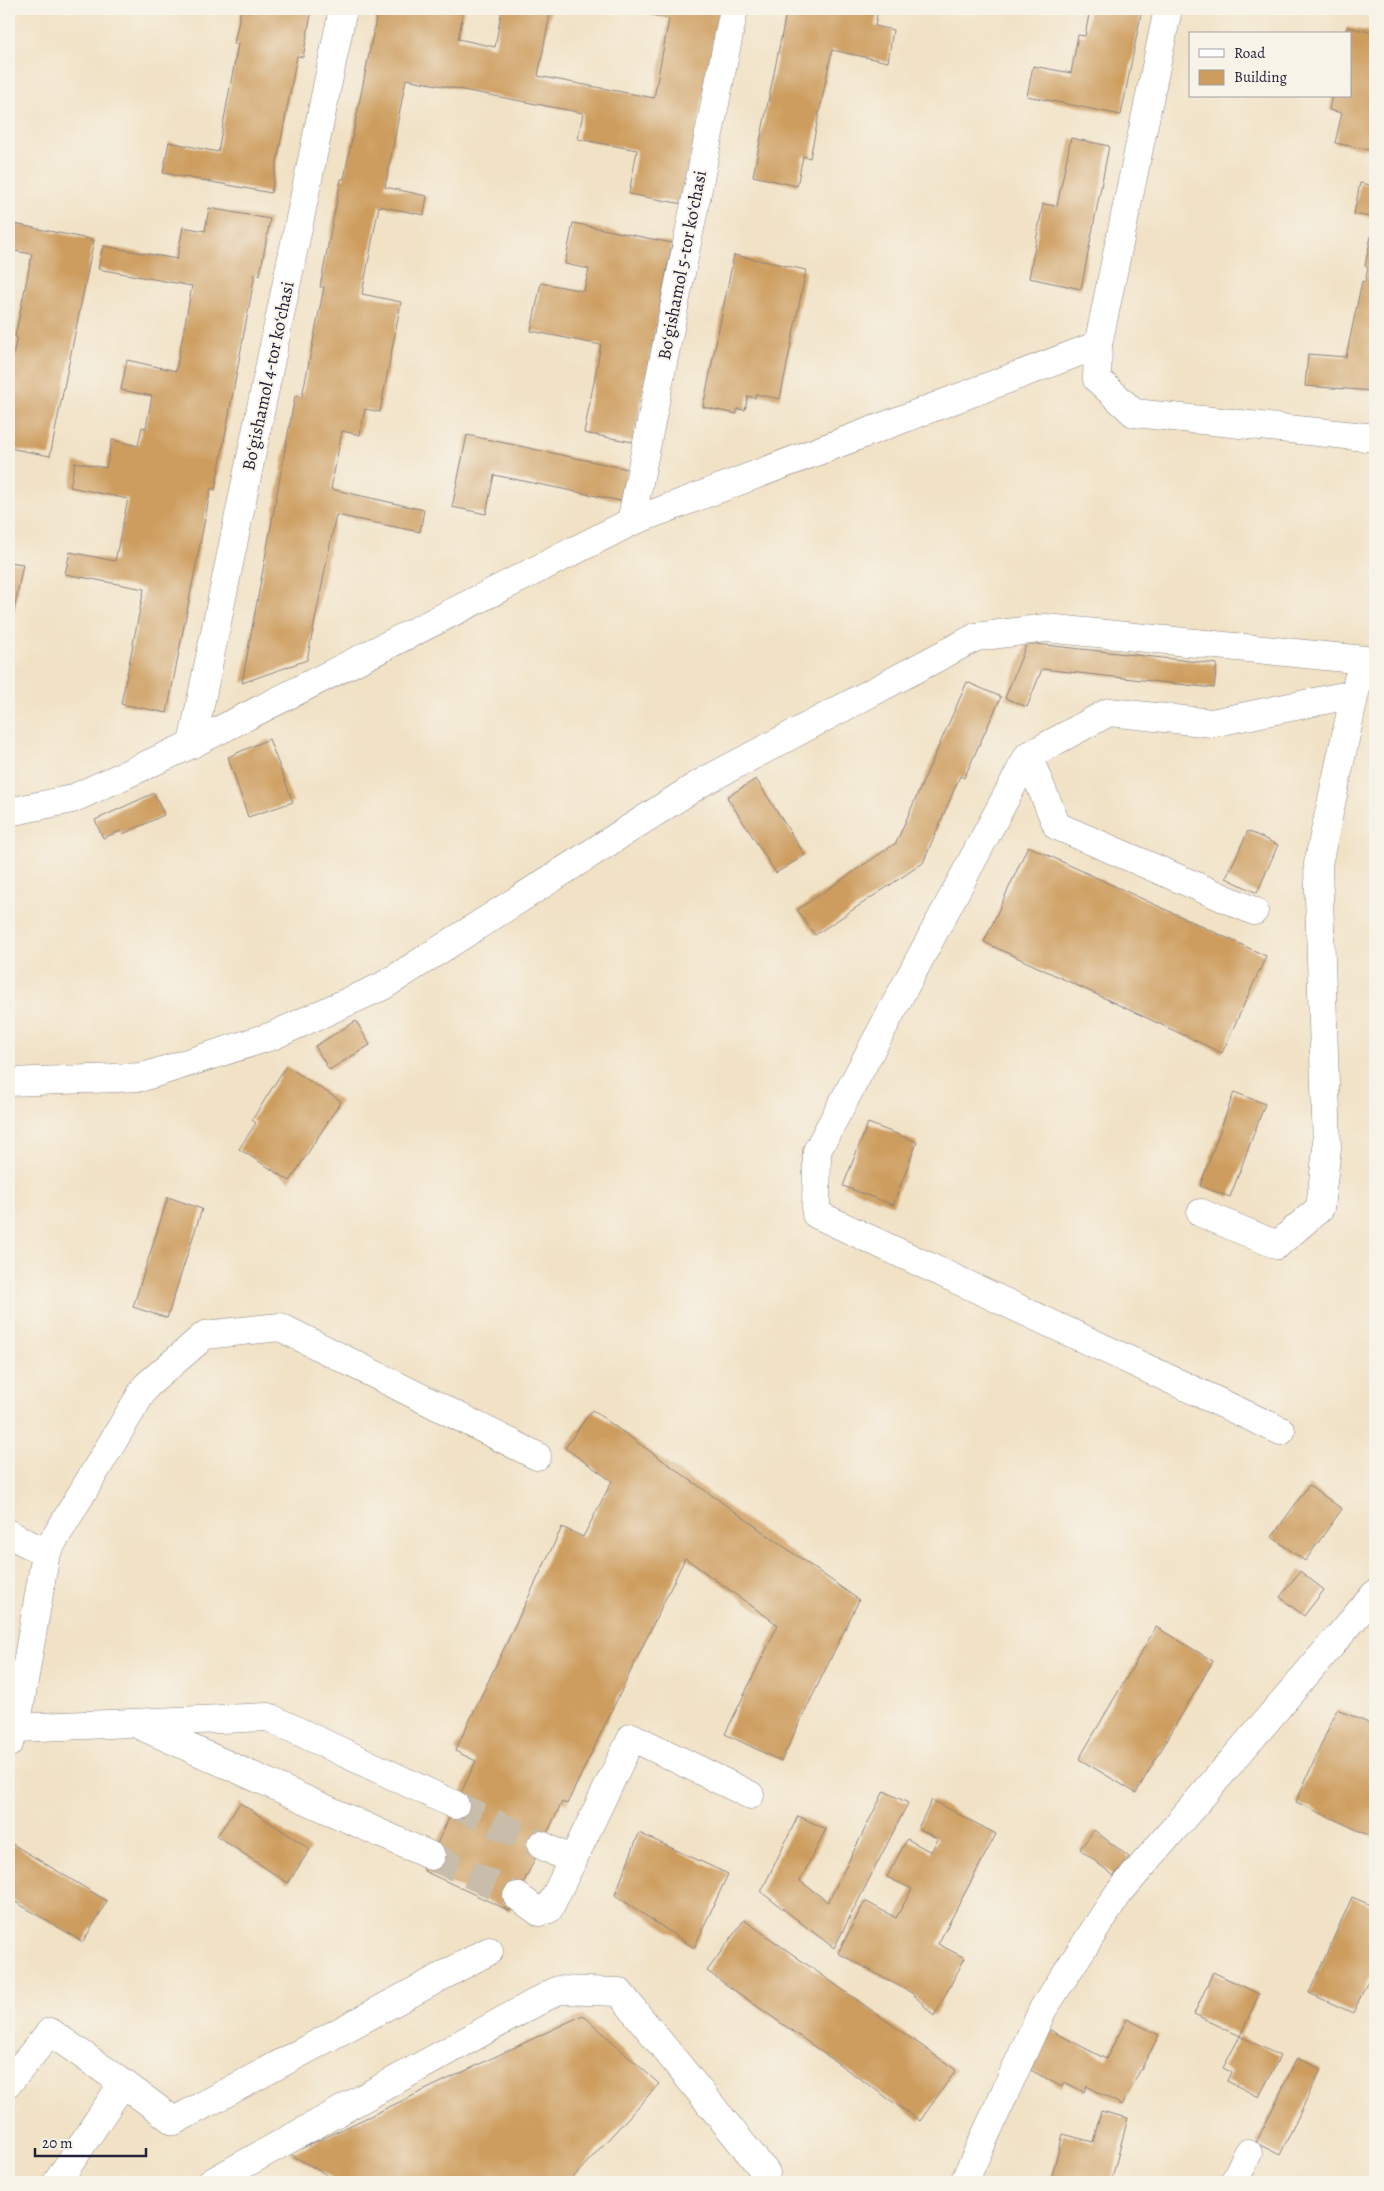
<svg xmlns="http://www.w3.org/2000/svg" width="1384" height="2191" font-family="Alegreya,serif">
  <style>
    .building { fill: #cd9d5e }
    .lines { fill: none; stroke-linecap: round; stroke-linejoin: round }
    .minor-tunnel { stroke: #c8bcaa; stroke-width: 28; stroke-dasharray: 28 14; stroke-linecap: butt }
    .minor-casing { stroke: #8a8280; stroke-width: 29 }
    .minor { stroke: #fff; stroke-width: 28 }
    .labels { text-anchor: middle; stroke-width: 4; stroke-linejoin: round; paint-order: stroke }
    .street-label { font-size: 18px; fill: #22223b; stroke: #f7f3e8 }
  </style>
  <rect width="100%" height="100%" fill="#f7f3e8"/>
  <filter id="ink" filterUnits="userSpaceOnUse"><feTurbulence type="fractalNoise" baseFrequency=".02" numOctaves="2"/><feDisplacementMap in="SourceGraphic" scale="10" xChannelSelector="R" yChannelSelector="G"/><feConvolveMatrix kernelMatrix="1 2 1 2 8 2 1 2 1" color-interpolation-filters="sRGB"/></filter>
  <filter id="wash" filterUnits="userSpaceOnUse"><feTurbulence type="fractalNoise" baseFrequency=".0096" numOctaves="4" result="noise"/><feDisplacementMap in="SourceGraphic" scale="20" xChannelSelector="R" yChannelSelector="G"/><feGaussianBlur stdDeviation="1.12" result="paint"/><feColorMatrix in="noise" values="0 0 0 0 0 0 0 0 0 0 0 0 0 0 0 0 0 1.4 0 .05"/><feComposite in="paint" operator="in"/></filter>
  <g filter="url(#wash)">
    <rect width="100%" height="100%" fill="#f1e2c6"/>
    <g id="blocks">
      <g class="building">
        <path d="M252 9H312L303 57 297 56 271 193 163 173 169 142 218 152 238 44H234L241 10 251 12Z"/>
        <path d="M378 9H464L458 39 495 47 502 9H551L538 76 654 98 669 19 627 9H727L723 29 716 28 683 204 629 194 637 150 578 139 583 113 406 79 385 187 427 196 424 215 379 206 362 294 401 302 380 412 365 409 360 435 342 431 331 489 424 510 420 532 336 515 307 660 242 683 295 396 302 397 324 287H320L341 179H344Z"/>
        <path d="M787 9H878L875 26 893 30 888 62 832 50 810 158 803 156 797 186 753 176Z"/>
        <path d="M1090 9H1142L1121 115 1027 96 1033 66 1071 73 1078 35 1085 36Z"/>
        <path d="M1347 27 1375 33V151L1335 143 1342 113 1329 110 1332 96H1350V34H1345Z"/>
        <path d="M1071 138 1109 146 1081 289 1029 278 1043 204 1057 206Z"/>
        <path d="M1360 183 1375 186V218L1354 214Z"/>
        <path d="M209 208 270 219 260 275 255 274 215 490 211 488 167 713 121 704 144 589 65 574 70 552 115 561 128 499 70 487 75 462 106 468 112 440 138 446 142 427 146 428 152 396 121 390 127 360 176 371 192 286 98 269 103 246 177 259 183 227 205 231Z"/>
        <path d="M1374 222V391L1305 386 1308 354 1346 357 1362 281 1365 282 1368 268 1365 266Z"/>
        <path d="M9 223 94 240 50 456 9 448V365L11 366 17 337H15L32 254 9 250Z"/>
        <path d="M573 223 672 243 633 442 584 433 601 345 531 331 541 283 584 291 589 269 565 264Z"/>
        <path d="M734 255 806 270 780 399 756 394 755 398 748 396 745 410 737 409V414L703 407Z"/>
        <path d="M467 435 628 469 621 501 494 475 486 514 452 507Z"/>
        <path d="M9 562 23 564 10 632 9 631Z"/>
        <path d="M1027 643 1217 664 1214 688 1042 669 1027 707 1005 698Z"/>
        <path d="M967 682 1001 697 964 778 960 776 923 863 815 935 797 910 896 843Z"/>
        <path d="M269 739 293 802 248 817 228 757Z"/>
        <path d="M756 779 805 855 776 873 727 797Z"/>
        <path d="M154 793 164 815 123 834 121 831 103 838 95 820Z"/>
        <path d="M1248 831 1278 845 1257 893 1226 878Z"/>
        <path d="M1028 846 1266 956 1222 1053 984 942Z"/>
        <path d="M356 1021 370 1045 329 1070 315 1046Z"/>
        <path d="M286 1066 341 1101 290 1181 239 1149 256 1123 252 1120Z"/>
        <path d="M1234 1092 1265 1104 1230 1197 1200 1186Z"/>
        <path d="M868 1123 917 1142 893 1205 843 1186Z"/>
        <path d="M168 1197 202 1209 167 1318 133 1307Z"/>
        <path d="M592 1410 859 1600 781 1761 725 1734 778 1625 685 1558 567 1804 562 1802 510 1911 424 1871 476 1761 455 1751 562 1527 583 1537 612 1481 565 1448Z"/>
        <path d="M1309 1485 1342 1509 1305 1561 1272 1537Z"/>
        <path d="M1300 1571 1324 1590 1304 1616 1280 1597Z"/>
        <path d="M1156 1627 1213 1661 1136 1793 1079 1759Z"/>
        <path d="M1337 1709 1375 1726V1838L1296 1802Z"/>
        <path d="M884 1791 908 1803 834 1948 761 1892 798 1816 826 1829 800 1881 828 1902Z"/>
        <path d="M932 1800 996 1834 938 1944 965 1958 934 2016 912 1993 838 1953 865 1901 896 1918 912 1889 887 1877 907 1839 931 1852 938 1839 918 1828Z"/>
        <path d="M240 1803 310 1849 288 1883 217 1836Z"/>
        <path d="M1094 1830 1129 1857 1114 1876 1080 1849Z"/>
        <path d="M639 1833 728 1874 694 1948 615 1895Z"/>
        <path d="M9 1842 107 1901 83 1942 9 1898Z"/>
        <path d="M1352 1897 1375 1907V1966L1353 2013 1309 1993Z"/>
        <path d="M744 1920 956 2070 920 2121 707 1971Z"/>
        <path d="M1213 1972 1259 1994 1240 2036 1280 2056 1259 2097 1227 2081 1231 2072 1223 2068 1240 2036 1194 2014Z"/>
        <path d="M583 2015 659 2084 570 2181 339 2182 290 2154Z"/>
        <path d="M1127 2019 1159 2035 1122 2105 1087 2086 1084 2092 1064 2082 1062 2087 1025 2067 1046 2028 1106 2059Z"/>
        <path d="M1297 2058 1321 2069 1280 2155 1256 2143Z"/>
        <path d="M1101 2111 1128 2118 1111 2182H1050L1063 2134 1093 2142Z"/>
      </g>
    </g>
  </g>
  <g filter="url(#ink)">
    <use href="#blocks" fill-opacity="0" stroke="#8a8280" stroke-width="1"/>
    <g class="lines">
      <g class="minor-tunnel">
        <path d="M455 1805 541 1845"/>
        <path d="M431 1856 517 1896"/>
      </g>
      <defs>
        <g id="minor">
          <path d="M1098 345 1097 379 1134 413 1375 438"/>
          <path d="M631 522 734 9"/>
          <path d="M192 744 343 9"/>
          <path d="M1028 756 1057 826 1254 911"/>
          <path d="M9 812 72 799 192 744 631 522 1098 345 1168 9"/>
          <path d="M9 1082 143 1077 272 1036 383 986 701 783 976 637 1046 628 1375 661"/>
          <path d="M1201 1213 1277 1245 1320 1208 1327 1148 1318 864 1358 679"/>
          <path d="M1281 1431 816 1214 817 1151 1028 756 1109 712 1212 723 1354 694"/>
          <path d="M9 1534 46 1553"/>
          <path d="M9 1724 16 1728 268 1717 455 1805"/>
          <path d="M141 1726 431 1856"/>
          <path d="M9 1743 16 1728 46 1553 146 1386 205 1335 280 1327 537 1456"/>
          <path d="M541 1845 573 1861"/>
          <path d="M517 1896 539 1912 549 1909 632 1737 750 1795"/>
          <path d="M9 2082 50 2032 123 2083 57 2182"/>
          <path d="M123 2083 174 2121 489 1951"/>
          <path d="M212 2182 558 1990 619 1992 766 2173"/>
          <path d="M964 2182 1043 2009 1118 1894 1375 1594"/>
          <path d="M1234 2182 1248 2153"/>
        </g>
      </defs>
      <use href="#minor" class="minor-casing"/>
      <use href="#minor" class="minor"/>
    </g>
  </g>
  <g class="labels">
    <g class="street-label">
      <text transform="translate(682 265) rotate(-79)" y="6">Boʻgishamol 5-tor koʻchasi</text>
      <text transform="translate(268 376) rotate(-78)" y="6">Boʻgishamol 4-tor koʻchasi</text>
    </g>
  </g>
  <rect width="1384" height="2191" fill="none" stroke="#f7f3e8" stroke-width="30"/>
  <rect x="1189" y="32" width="162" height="65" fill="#f7f3e8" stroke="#a29fa3"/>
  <rect x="1199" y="49" width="25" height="8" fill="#ffffff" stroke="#a29fa3"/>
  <text x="1234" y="58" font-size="15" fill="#22223b">Road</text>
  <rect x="1199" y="70" width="25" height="15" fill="#cd9d5e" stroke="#a29fa3"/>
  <text x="1234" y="82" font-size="15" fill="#22223b">Building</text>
  <path d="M35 2148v8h111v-8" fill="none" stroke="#22223b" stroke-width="2.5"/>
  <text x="42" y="2148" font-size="15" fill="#22223b" stroke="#f7f3e8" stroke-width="4" paint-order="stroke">20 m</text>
</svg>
